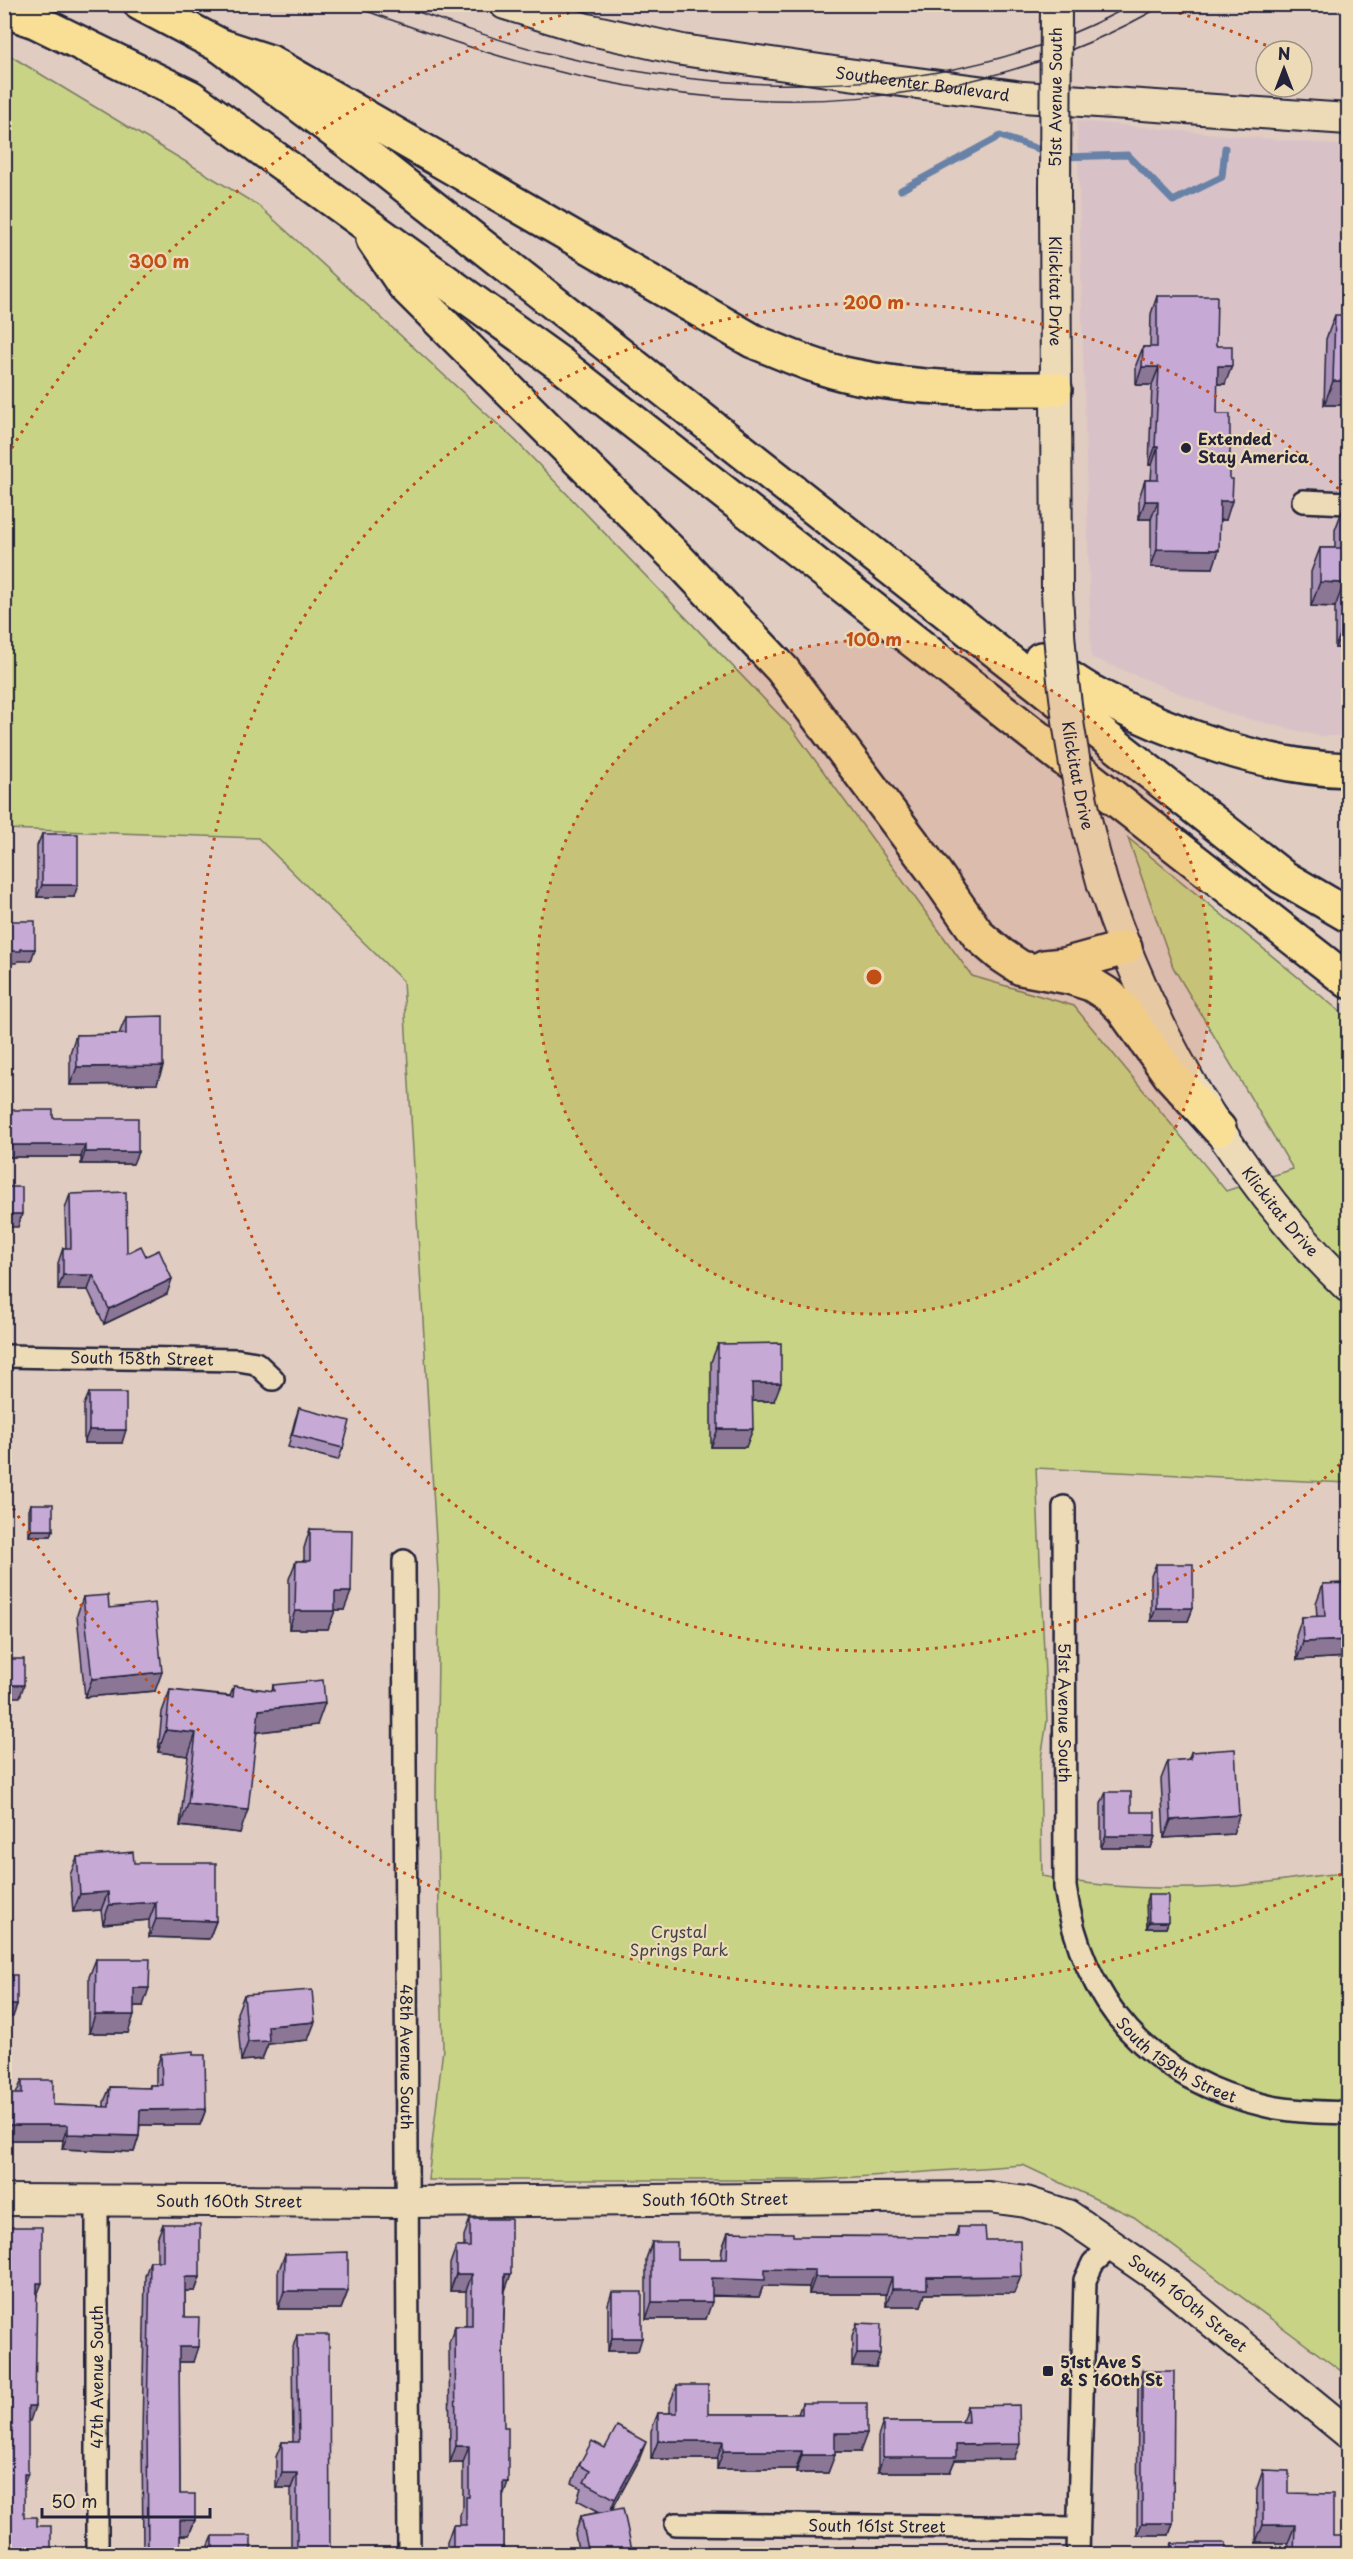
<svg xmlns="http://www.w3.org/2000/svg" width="1353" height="2559" font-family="'Playpen Sans',sans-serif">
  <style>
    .built { fill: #d9c2c7 }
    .green { fill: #c8d386; stroke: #757a60; stroke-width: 1.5 }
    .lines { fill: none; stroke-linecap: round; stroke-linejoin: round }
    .stream { stroke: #6782a7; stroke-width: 7 }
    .street-casing { stroke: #22223b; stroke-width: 26 }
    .secondary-casing { stroke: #22223b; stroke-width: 34 }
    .highway-casing { stroke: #22223b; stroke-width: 38 }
    .street { stroke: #eddbb8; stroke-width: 21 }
    .secondary { stroke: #eddbb8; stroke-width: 30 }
    .highway { stroke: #f9df96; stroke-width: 33 }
    .tram { stroke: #22223b; stroke-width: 1.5 }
    .secondary-bridge-casing { stroke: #22223b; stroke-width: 34; stroke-linecap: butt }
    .secondary-bridge { stroke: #eddbb8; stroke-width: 30 }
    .wall { fill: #aa91b7; stroke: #22223b; stroke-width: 1.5 }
    .shaded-wall { fill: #8b7695; stroke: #22223b; stroke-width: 1.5 }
    .building { fill: #c6a9d5; stroke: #22223b; stroke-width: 1.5 }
    .ring { fill: none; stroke: #c04e15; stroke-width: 3; stroke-dasharray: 3 6 }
    .poi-dot { fill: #22223b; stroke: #eddbb8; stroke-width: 2 }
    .labels { text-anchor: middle; stroke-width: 4.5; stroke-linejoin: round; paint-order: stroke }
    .street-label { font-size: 16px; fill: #22223b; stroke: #eddbb8 }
    .poi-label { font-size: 16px; font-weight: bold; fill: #22223b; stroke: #eddbb8; text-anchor: start }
    .park-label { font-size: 16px; fill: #43454a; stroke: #eddbb8 }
    .centre { fill: #c04e15; stroke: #eddbb8; stroke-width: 3 }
    .ring-label { font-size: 18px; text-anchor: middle; font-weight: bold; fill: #c04e15; stroke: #eddbb8; stroke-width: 4.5; stroke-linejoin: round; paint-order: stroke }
  </style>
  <rect width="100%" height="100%" fill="#e1ccc1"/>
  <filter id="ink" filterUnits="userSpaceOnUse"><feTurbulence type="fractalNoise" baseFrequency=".0167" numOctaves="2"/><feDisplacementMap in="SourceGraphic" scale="12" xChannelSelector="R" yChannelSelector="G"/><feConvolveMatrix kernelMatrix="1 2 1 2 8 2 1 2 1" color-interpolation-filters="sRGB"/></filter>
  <g filter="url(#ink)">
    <path class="built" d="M1077 121 1348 146V736H1320L1232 715 1091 657Z"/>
    <path class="green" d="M4 52 259 206 516 441 791 727 972 976 1074 1006 1226 1191 1293 1169 1173 967 1128 838 1348 1018V1483L1036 1468 1047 1721 1040 1765 1042 1876C1101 1888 1161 1890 1221 1887 1263 1885 1306 1875 1348 1873V2376L1134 2217 1023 2165 814 2180H428L443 2048 436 1793 439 1591 403 981 258 838 5 829Z"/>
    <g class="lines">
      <g class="stream">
        <path d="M1063 157 1128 155 1173 201 1222 177 1225 148"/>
        <path d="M901 190 1000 136 1047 152"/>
      </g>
      <defs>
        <g id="street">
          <path d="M1303 501 1348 503"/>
          <path id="s1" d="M4 1356 238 1360 256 1363 273 1379"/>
          <path id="s2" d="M1064 1507 1065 1887C1082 2003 1151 2080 1267 2106 1293 2112 1322 2112 1348 2113"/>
          <path id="s3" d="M404 1561 409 2554"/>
          <path d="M97 2200V2554"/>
          <path id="s4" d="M676 2524 1078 2528"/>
          <path d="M1078 2554 1085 2280 1093 2263 1113 2245"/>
        </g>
        <g id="secondary">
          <path id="s5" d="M505 4 587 29 682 50 848 74 1023 97 1348 119"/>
          <path id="s6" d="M1055 189 1057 591"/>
          <path id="s7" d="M1103 885C1151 1034 1235 1178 1348 1287"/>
          <path id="s8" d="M4 2200 409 2202 989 2197 1026 2202 1067 2215 1082 2225 1159 2278 1348 2433"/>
        </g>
        <g id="highway">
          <path d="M141 4 221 46 270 62 753 341C785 354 818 369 853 376 919 390 988 389 1055 389"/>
          <path d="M4 10 35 21 190 97 560 364 1348 981"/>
          <path d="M221 46 370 158 1283 877 1348 915"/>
          <path d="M373 239 404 285 680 561 782 669 933 870 979 936 1000 954 1021 968 1069 977 1091 984 1110 996 1122 1008 1170 1075 1219 1129"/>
          <path d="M1041 659C1060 671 1079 686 1099 696 1173 734 1265 768 1348 770"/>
          <path d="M1044 967 1064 965 1125 948"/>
        </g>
      </defs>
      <use href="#street" class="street-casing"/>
      <use href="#secondary" class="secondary-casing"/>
      <use href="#highway" class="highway-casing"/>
      <use href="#street" class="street"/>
      <use href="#secondary" class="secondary"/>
      <use href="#highway" class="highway"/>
      <g class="tram">
        <path d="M347 4C409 26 472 50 536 66 746 121 975 116 1165 4"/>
        <path d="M396 4C446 22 496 40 547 53 739 100 956 102 1133 4"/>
      </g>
      <defs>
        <g id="secondary-bridge">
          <path id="s9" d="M1055 189 1056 4"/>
          <path id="s10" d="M1057 591C1060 692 1075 788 1103 885"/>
        </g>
      </defs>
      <use href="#secondary-bridge" class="secondary-bridge-casing"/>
      <use href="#secondary-bridge" class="secondary-bridge"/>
    </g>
    <g class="wall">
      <path d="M1157 296 1216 346 1225 384H1217V414L1226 520H1220L1213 568 1151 567V519H1139V498L1145 480H1151L1152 465H1149L1152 385H1136V365L1143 347H1150L1151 314Z"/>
      <path d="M1335 315 1348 405H1324L1326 339Z"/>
      <path d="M1344 506H1348V648H1335V607L1311 606V572L1320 548H1335V530Z"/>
      <path d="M42 834 74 897H37V846Z"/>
      <path d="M126 1017 163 1066 157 1084 70 1085V1053L76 1035 119 1034Z"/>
      <path d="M8 1110 133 1164H81V1157H4V1121Z"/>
      <path d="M70 1194 127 1253 146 1256 167 1294 104 1324 88 1290H58V1263L63 1248H66L65 1209Z"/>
      <path d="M718 1344 774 1401H752L746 1447H711V1362Z"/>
      <path d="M89 1393 122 1443H84V1405Z"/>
      <path d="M299 1408 343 1448 338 1460 288 1447 295 1420Z"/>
      <path d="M31 1504 53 1530 51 1536H29V1510Z"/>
      <path d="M310 1529 344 1610H335L328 1629H289V1579L296 1561H304V1548Z"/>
      <path d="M1156 1564 1193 1608 1188 1621H1151V1576Z"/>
      <path d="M1348 1583V1657L1297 1660 1296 1636 1302 1617H1317L1316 1603 1323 1584Z"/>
      <path d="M83 1597 109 1608 155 1691 85 1697 77 1615Z"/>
      <path d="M273 1685 317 1725 257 1732 240 1833 180 1826 188 1756 158 1752 162 1712 170 1690 230 1696 234 1686 272 1691Z"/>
      <path d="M1191 1752 1233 1834 1164 1838 1161 1779 1168 1761 1188 1760Z"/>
      <path d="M1106 1792 1131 1812 1155 1836 1151 1848H1101V1804Z"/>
      <path d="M77 1857 134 1863 216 1921 209 1939 149 1937V1920L103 1924 101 1910 73 1912 70 1875Z"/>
      <path d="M1148 1895 1168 1922 1166 1928H1147L1146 1901Z"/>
      <path d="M96 1959 143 2006H134L128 2033H89V1977Z"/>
      <path d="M244 1995 308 2040 268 2044 262 2059 241 2061 237 2013Z"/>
      <path d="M161 2054 193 2055 206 2109 200 2125H140L139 2136 134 2152 62 2149 63 2140H4L16 2094 22 2080 53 2105 104 2107V2102L110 2087 149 2088 150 2085H156V2069Z"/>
      <path d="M470 2219 505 2291 503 2343V2554H447V2542L453 2525H460V2514L463 2506V2463H450L449 2343 455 2326H466V2291H450V2264L456 2247H464V2236Z"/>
      <path d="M163 2224 200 2277 195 2291H185V2317L193 2362H179L180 2494 195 2520 189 2535H180V2554H143L142 2434 145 2276 150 2261H157V2239Z"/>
      <path d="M958 2227 986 2240 1021 2276 1014 2293 925 2294 921 2306H886V2294H809V2287L763 2286 759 2297 712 2296 706 2319H646V2259L652 2242 677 2259H721L722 2249 728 2232 793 2236 955 2237Z"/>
      <path d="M285 2254 348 2291 341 2309H278V2272Z"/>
      <path d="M612 2292 638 2351H608V2304Z"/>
      <path d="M857 2323 876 2367 852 2366V2336Z"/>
      <path d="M297 2335 330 2554H291V2488H276V2457L282 2442H293L292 2350Z"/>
      <path d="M1142 2371 1173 2523 1169 2535H1137L1138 2383Z"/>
      <path d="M677 2385 708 2414H798L802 2403 860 2452H835L828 2473H796V2469H717V2459H651V2431L658 2413H670V2403Z"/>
      <path d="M967 2406 1014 2459 955 2460 950 2472H878V2437L883 2422H962Z"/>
      <path d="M605 2448 639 2460 612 2510 633 2554H579L575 2534 581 2516 600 2512 577 2500 581 2488 572 2483 579 2465Z"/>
      <path d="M1263 2470 1333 2536 1348 2554H1288V2543H1256L1257 2488Z"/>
      <path d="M213 2536 251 2554H208V2548Z"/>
      <path d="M1172 2543 1226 2554H1168Z"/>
    </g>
    <g class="shaded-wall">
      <path d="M644 4H673L671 9 644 6Z"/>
      <path d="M1218 366H1232L1225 384H1211Z"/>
      <path d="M1142 367H1159L1152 385H1136Z"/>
      <path d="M1333 381H1348V405H1324Z"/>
      <path d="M1155 447H1158L1152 465H1149Z"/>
      <path d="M1145 501H1158L1151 519H1139Z"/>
      <path d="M1220 501H1232L1226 520H1213Z"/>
      <path d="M1157 549 1219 550 1213 568 1151 567Z"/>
      <path d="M1320 582 1344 583 1335 607 1311 606Z"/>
      <path d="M1344 624H1348V648H1335Z"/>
      <path d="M42 885H78L74 897H37Z"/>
      <path d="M21 949H35L31 961H18L17 963H4V951Z"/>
      <path d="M163 1066 157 1084 70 1085 77 1067Z"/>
      <path d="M8 1145H85L81 1157H4Z"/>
      <path d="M85 1152H138L133 1164H81Z"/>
      <path d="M8 1214H22L18 1227H4Z"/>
      <path d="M4 1272H8L4 1283Z"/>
      <path d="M63 1275H93L88 1290H58Z"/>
      <path d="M172 1279 167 1294 104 1324 109 1309Z"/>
      <path d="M752 1383H781L774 1401H746Z"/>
      <path d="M718 1429H753L746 1447H711Z"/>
      <path d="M89 1430H126L122 1443H84Z"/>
      <path d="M31 1530H53L51 1536H29Z"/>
      <path d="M335 1592H351L344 1610H328Z"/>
      <path d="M1156 1608H1193L1188 1621H1151Z"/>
      <path d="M295 1611H335L328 1629H289Z"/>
      <path d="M1348 1640V1657L1297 1660 1303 1642Z"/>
      <path d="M162 1672 155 1691 85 1697 92 1679Z"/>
      <path d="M4 1685H24L20 1697H4Z"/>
      <path d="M325 1703 317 1725 251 1733 259 1710Z"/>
      <path d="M166 1730 196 1733 188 1756 158 1752Z"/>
      <path d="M188 1804 248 1810 240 1833 180 1826Z"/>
      <path d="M1239 1815 1233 1834 1164 1838 1171 1820Z"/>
      <path d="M1106 1836H1155L1151 1848H1101Z"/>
      <path d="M108 1892 101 1910 73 1912 80 1894Z"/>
      <path d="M156 1902 149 1920 103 1924 109 1905Z"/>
      <path d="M156 1919 216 1921 209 1939 149 1937Z"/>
      <path d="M1149 1922H1168L1166 1928H1147Z"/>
      <path d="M134 1988H149L143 2006H128Z"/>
      <path d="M4 2005H17L13 2017H4Z"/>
      <path d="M95 2015H134L128 2033H89Z"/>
      <path d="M315 2022 308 2040 268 2044 262 2059 241 2061 248 2042 268 2026Z"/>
      <path d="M206 2109 200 2125H135L140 2110Z"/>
      <path d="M4 2125H68L63 2140H4Z"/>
      <path d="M68 2134 139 2136 134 2152 62 2149Z"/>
      <path d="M765 2269 815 2270 809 2287 763 2286 759 2297 706 2295 712 2278Z"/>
      <path d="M456 2274H472L466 2291H450Z"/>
      <path d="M505 2274H511L505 2291Z"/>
      <path d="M1021 2276 1014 2293 925 2294 921 2306H886L892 2289 927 2277Z"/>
      <path d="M185 2277H200L195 2291H180Z"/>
      <path d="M815 2277H892L886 2294H809Z"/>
      <path d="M37 2283H42L36 2298Z"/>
      <path d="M284 2291H348L341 2309H278Z"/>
      <path d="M652 2302H712L706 2319H646Z"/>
      <path d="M612 2338H642L638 2351H608Z"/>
      <path d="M179 2347H198L193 2362H174Z"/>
      <path d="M857 2354H880L876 2367 852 2366Z"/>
      <path d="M28 2406H35L30 2421H22Z"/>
      <path d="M835 2433H867L860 2452H828Z"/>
      <path d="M658 2441H723L717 2459H651Z"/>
      <path d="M646 2442 639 2460 608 2517 615 2499Z"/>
      <path d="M1020 2444 1014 2459 955 2460 950 2472H878L883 2457 956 2445Z"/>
      <path d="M456 2446H469L463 2463H450Z"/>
      <path d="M723 2451H802L796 2469H717Z"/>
      <path d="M802 2455H835L828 2473H796Z"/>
      <path d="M282 2473H297L291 2488H276Z"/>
      <path d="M24 2474H28L22 2489Z"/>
      <path d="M503 2482H508L502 2499Z"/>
      <path d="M180 2520H195L189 2535H174Z"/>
      <path d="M1142 2523H1173L1169 2535H1137Z"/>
      <path d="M1263 2525H1295L1288 2543H1256Z"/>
      <path d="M453 2553H470L469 2554H452Z"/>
    </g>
    <g class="building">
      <path d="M1157 296H1217L1216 346H1232V366H1218L1217 414H1230V479H1233L1232 501H1220L1219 550 1157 549 1158 501H1145V480H1158V447H1155L1159 367H1142L1143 347H1157Z"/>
      <path d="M1335 315H1348V381H1333Z"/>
      <path d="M1344 506H1348V624H1344V583L1320 582V548H1344Z"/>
      <rect x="42" y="834" width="36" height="51"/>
      <path d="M4 921H35V949H21V951H4Z"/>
      <rect x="4" y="1013" width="1" height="50"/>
      <path d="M163 1016V1066L77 1067 76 1035 126 1034V1017Z"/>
      <path d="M8 1110H53V1118H138V1152H85V1145H8Z"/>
      <path d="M4 1187H22V1214H8V1272H4Z"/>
      <path d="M126 1192 127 1253 141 1246 146 1256 159 1250 172 1279 109 1309 93 1275H63V1248H71L70 1194Z"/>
      <path d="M781 1343V1383H752L753 1429H718V1344Z"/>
      <path d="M4 1383H6L5 1414H4Z"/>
      <rect x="89" y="1393" width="37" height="37"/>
      <path d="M299 1408 350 1421 343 1448 292 1435Z"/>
      <rect x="31" y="1504" width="22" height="26"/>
      <path d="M310 1529 352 1530 351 1592H335V1611H295L296 1561H310Z"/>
      <rect x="1156" y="1564" width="37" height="44"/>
      <path d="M1348 1583V1640L1303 1642 1302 1617 1325 1616 1323 1584Z"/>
      <path d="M108 1595 109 1608 155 1603 162 1672 92 1679 83 1597Z"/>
      <rect x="4" y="1659" width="20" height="26"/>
      <path d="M323 1680 325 1703 259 1710 248 1810 188 1804 196 1733 166 1730 170 1690 233 1697 234 1686 274 1691 273 1685Z"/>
      <path d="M1235 1749 1239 1815 1171 1820 1168 1761 1191 1759V1752Z"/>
      <path d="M1106 1792H1131V1812H1155V1836H1106Z"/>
      <path d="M133 1852 134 1863H216V1921L156 1919V1902L109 1905 108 1892 80 1894 77 1857Z"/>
      <path d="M1148 1895H1168V1922H1149Z"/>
      <path d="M96 1959H150L149 1988H134V2015H95Z"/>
      <rect x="4" y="1975" width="13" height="30"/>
      <path d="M312 1990 315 2022 268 2026 269 2041 248 2042 244 1995Z"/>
      <path d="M193 2051V2055H205L206 2109 140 2110 139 2136 68 2134V2125H4V2094H22V2080H53V2105L109 2107 110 2087 150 2088V2085H162L161 2054Z"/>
      <path d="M470 2219H511V2274H505L503 2343 504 2427H508V2482H503V2554H470V2553H453V2525H466V2497H469V2446H456L455 2326H472V2274H456V2247H470Z"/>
      <path d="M163 2224H200V2277H185V2317H199L198 2347H179L180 2494H195V2520H180V2554H148L147 2419 150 2261H163Z"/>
      <path d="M4 2227H42V2283H37L35 2406H28V2474H24V2517H37V2526H51V2554H4Z"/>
      <path d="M958 2227H985L986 2240H1020L1021 2276 927 2277V2289H892V2277H815V2270L765 2269V2280L712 2278V2302H652V2242H677V2259H727L728 2232 793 2233V2236L958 2237Z"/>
      <path d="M348 2252V2291H284L285 2254Z"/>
      <rect x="612" y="2292" width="30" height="46"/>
      <path d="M857 2323 881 2324 880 2354H857Z"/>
      <path d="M297 2335H329L330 2554H297V2473H282V2442H299Z"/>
      <path d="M1142 2371H1174L1173 2523H1142Z"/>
      <path d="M677 2385H708V2414H802V2403H867V2433H835V2455H802V2451H723V2441H658V2413H677Z"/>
      <path d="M1019 2405 1020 2444 956 2445V2457H883V2422H968L967 2406Z"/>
      <path d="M617 2426 646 2442 615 2499 584 2482 590 2471 579 2465 592 2441 605 2448Z"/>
      <path d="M1263 2470 1289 2471V2493L1333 2494V2536H1348V2554H1294L1295 2525H1263Z"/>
      <path d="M623 2508 633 2554H589L581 2516Z"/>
      <rect x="213" y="2536" width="38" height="18"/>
      <rect x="1172" y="2543" width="54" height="11"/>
      <rect x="821" y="2551" width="50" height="3"/>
    </g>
  </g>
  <circle cx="874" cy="977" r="337" fill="#c04e15" fill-opacity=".12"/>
  <g class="ring">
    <circle cx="874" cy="977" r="337"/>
    <path d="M1346 1458A674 674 0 1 1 1346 496"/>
    <path d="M1341 1874A1011 1011 0 0 1 7 1498M7 456A1011 1011 0 0 1 595 5M1153 5A1011 1011 0 0 1 1277 50"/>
  </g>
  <g class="poi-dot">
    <circle cx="1186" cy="448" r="6"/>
    <rect x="1042" y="2365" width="12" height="12" rx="3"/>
  </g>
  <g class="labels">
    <g class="street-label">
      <text dy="6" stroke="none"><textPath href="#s5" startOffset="426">Southcenter Boulevard</textPath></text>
      <text dy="6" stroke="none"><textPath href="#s9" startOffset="92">51st Avenue South</textPath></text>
      <text dy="6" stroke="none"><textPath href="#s6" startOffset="102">Klickitat Drive</textPath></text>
      <text dy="6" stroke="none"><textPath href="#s10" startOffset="186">Klickitat Drive</textPath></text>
      <text dy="6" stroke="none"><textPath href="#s7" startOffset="374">Klickitat Drive</textPath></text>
      <text dy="6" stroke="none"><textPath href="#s1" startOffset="138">South 158th Street</textPath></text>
      <text dy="6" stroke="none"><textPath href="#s2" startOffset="206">51st Avenue South</textPath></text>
      <text dy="6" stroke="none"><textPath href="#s2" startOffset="596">South 159th Street</textPath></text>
      <text dy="6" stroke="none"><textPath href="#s3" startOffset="496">48th Avenue South</textPath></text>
      <text dy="6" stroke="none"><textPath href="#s8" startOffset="711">South 160th Street</textPath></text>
      <text dy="6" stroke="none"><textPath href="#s8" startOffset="225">South 160th Street</textPath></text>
      <text dy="6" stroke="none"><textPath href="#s8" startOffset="1215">South 160th Street</textPath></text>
      <text transform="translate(97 2377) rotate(-90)" y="6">47th Avenue South</text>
      <text dy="6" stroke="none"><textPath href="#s4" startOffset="201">South 161st Street</textPath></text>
    </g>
    <g class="poi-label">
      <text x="1198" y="445">Extended<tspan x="1198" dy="18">Stay America</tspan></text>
      <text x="1060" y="2368">51st Ave S<tspan x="1060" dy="18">&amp; S 160th St</tspan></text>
    </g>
    <g class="park-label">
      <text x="679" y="1938">Crystal<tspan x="679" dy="18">Springs Park</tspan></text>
    </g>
  </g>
  <circle cx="874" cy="977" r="9" class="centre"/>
  <g class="ring-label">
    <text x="159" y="268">300 m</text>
    <text x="874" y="309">200 m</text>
    <text x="874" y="646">100 m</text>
  </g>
  <rect width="1353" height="2559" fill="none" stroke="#eddbb8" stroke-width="24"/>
  <rect x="12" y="12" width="1329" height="2535" fill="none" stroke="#22223b" stroke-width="2" filter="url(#ink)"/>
  <g transform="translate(1284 69)"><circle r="28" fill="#eddbb8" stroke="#9c9186" stroke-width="1.5"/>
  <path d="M0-4.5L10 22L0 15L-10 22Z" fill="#22223b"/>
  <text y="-9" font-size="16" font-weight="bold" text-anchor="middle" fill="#22223b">N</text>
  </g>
  <path d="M42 2508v9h168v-9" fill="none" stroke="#22223b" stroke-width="3"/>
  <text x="51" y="2508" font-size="18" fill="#22223b" stroke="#eddbb8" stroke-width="4.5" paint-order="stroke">50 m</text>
</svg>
